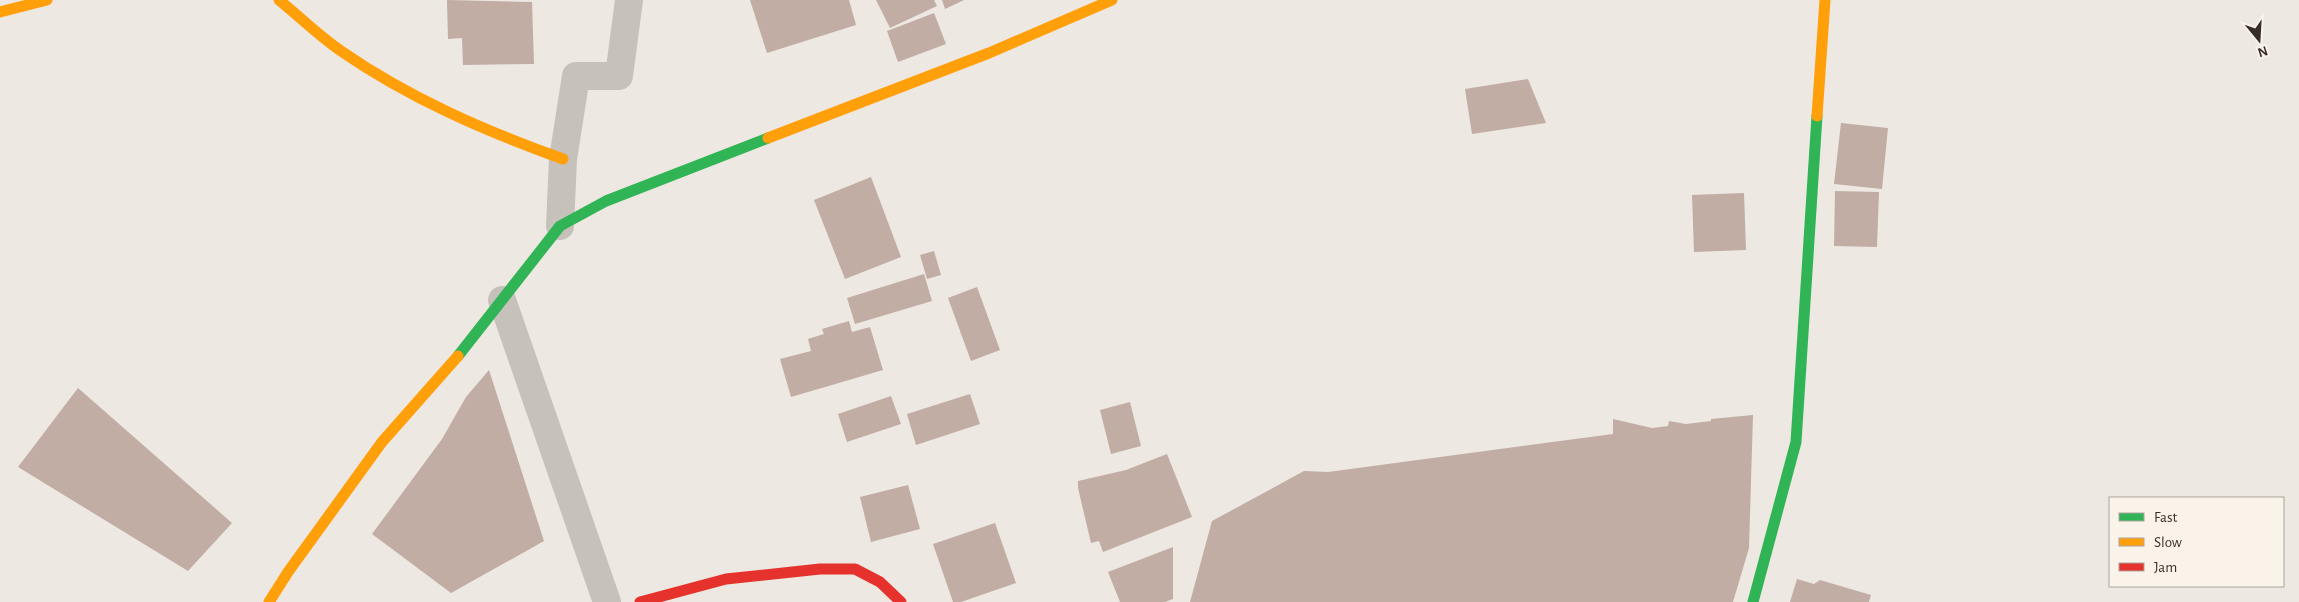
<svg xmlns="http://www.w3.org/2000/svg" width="2299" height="602" font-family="'Alegreya Sans',sans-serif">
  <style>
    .building { fill: #c1ada4 }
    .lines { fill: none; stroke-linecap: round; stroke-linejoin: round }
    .street { stroke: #c7c1bb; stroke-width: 28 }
    .fast { stroke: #30b455; stroke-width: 11 }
    .slow { stroke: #ff9f0a; stroke-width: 11 }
    .jam { stroke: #e5322d; stroke-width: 11 }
  </style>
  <rect width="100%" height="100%" fill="#eee8e2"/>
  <g class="building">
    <path d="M447 0 532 2 534 64 463 65 462 38 448 39Z"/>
    <path d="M750 0H849L856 25 767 53Z"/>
    <path d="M876 0H934L937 6 890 28Z"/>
    <path d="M942 0H964L945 9Z"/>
    <path d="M934 13 946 44 898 62 887 31Z"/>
    <path d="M1528 79 1546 123 1472 134 1465 89Z"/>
    <path d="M1841 123 1888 128 1882 189 1834 184Z"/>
    <path d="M871 177 901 257 845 279 814 200Z"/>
    <path d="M1835 191 1879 192 1877 247 1834 246Z"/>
    <path d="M1744 193 1746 250 1694 252 1692 195Z"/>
    <path d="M934 251 941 275 927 279 920 255Z"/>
    <path d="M924 274 932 301 855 324 847 298Z"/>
    <path d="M977 287 1000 350 971 361 948 298Z"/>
    <path d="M849 321 852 332 870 327 883 370 791 397 780 359 811 351 808 339 824 334 822 329Z"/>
    <path d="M489 370 544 541 451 593 372 534 442 439 466 397Z"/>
    <path d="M78 388 232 523 188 571 18 467Z"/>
    <path d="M970 394 980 424 916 445 907 414Z"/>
    <path d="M891 396 901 424 847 442 838 414Z"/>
    <path d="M1130 402 1141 446 1111 454 1100 410Z"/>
    <path d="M1753 415 1749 548 1733 602H1190L1212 521 1304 471 1328 472 1613 434V419L1652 428 1668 426 1669 421 1686 424 1711 421V419Z"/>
    <path d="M1167 454 1192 517 1103 552 1099 541 1091 543 1078 488V481L1126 470Z"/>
    <path d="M908 485 920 529 871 542 860 497Z"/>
    <path d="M995 523 1016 583 961 602H953L933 544Z"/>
    <path d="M1173 547V599L1165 602H1120L1108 572Z"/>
    <path d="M1797 579 1814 584 1820 580 1871 595 1869 602H1790Z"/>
  </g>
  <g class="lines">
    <g class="street">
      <path d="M560 226 563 159 576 76H619L629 0"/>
      <path d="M502 300 607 602"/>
    </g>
    <g class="fast">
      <path d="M458 356 560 226 606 201 768 138"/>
      <path d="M1753 602 1796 442 1817 116"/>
    </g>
    <g class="slow">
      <path d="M279 0C300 17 319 36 341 51 409 98 485 131 563 159"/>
      <path d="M0 12 47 0"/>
      <path d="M1817 116 1825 0"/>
      <path d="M768 138 989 53 1112 0"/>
      <path d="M269 602 288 572 382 442 458 356"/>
    </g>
    <path class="jam" d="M640 602 726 579 820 569H855L880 582 901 602"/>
  </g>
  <rect x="2109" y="497" width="175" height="90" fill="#faf3ea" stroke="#aca49d"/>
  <rect x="2119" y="513" width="25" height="8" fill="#30b455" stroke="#aca49d"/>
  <text x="2154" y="522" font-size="15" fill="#382e29">Fast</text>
  <rect x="2119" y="538" width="25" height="8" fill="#ff9f0a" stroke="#aca49d"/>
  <text x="2154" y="547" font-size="15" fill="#382e29">Slow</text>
  <rect x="2119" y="563" width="25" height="8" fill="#e5322d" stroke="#aca49d"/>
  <text x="2154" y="572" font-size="15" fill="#382e29">Jam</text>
  <g transform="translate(2259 40) rotate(162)" stroke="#faf3ea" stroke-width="4" paint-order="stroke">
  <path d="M0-4L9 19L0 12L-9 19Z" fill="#382e29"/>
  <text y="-8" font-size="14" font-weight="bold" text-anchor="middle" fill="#382e29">N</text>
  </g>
</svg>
